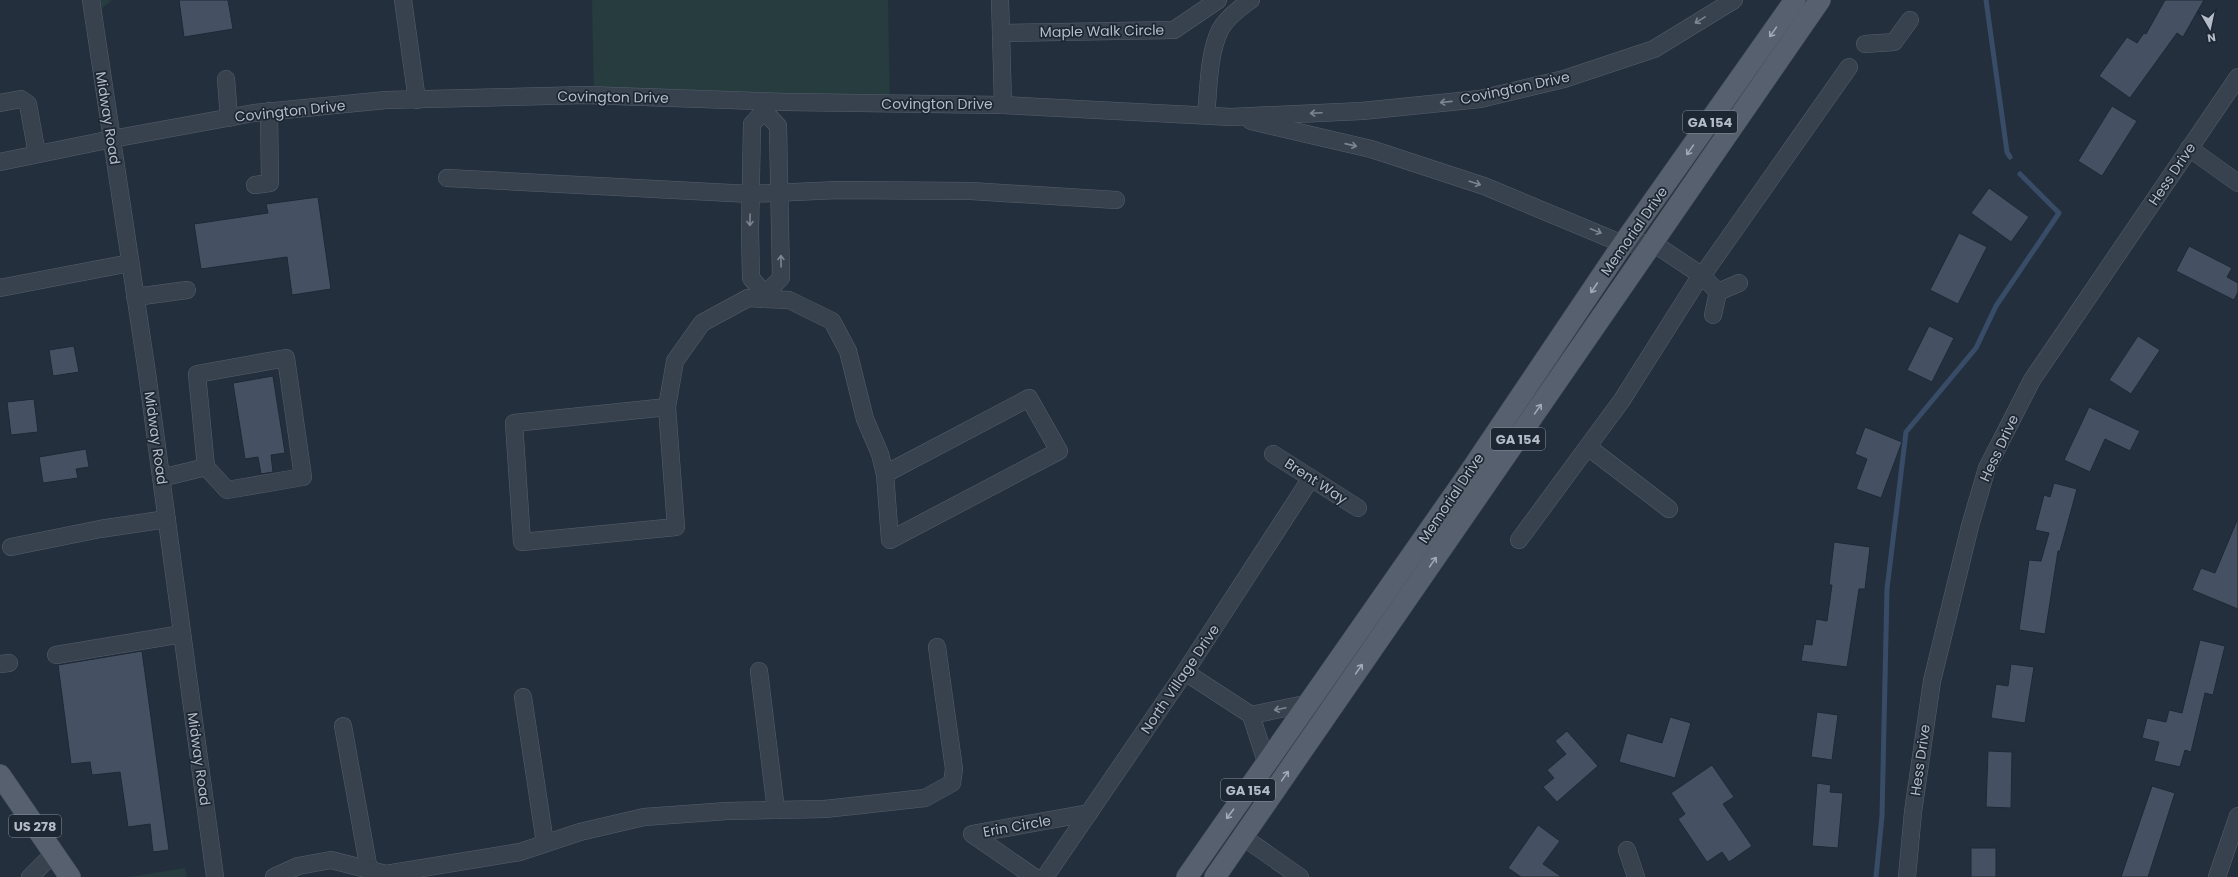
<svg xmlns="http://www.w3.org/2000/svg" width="2238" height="877" font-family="Poppins,sans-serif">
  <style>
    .green { fill: #263c3f }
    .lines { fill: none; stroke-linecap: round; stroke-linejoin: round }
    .stream { stroke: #394c67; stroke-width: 5 }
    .building { fill: #455162; stroke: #1f2835 }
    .minor-casing { stroke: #565f6c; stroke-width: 18 }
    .major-casing { stroke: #414a57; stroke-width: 22 }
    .minor { stroke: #38414e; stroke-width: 17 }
    .major { stroke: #56606e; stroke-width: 21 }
    .oneway { stroke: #7c8592 }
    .oneway2 { stroke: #a1aab7 }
    .labels { text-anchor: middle; stroke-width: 3.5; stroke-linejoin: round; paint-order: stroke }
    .shield { fill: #1d2633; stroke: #878f9c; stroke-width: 1 }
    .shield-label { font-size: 13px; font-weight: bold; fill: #b4bcc9 }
    .street-label { font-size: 14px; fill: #b4bcc9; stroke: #1d2633 }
  </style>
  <rect width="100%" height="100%" fill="#242f3e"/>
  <g class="green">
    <path d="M91 0H112L93 16Z"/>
    <path d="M592 0H888L890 109 594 100Z"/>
    <path d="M185 868 187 877H128Z"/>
  </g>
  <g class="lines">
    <g class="stream">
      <path d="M1986 0 2007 152 2010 157"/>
      <path d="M1876 877 1882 816 1887 589 1906 432 1976 348 1996 306 2059 213 2020 174"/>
    </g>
  </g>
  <g class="building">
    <path d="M179 0H228L233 29 184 37Z"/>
    <path d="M2165 0H2204L2183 37 2177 33 2130 98 2099 76 2127 37 2137 43 2144 33 2146 34Z"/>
    <path d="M2112 106 2137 121 2102 176 2078 161Z"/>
    <path d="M1989 188 2029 217 2011 242 1971 213Z"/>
    <path d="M318 197 331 289 292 295 287 257 201 269 194 224 268 213 266 204Z"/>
    <path d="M1959 233 1987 247 1958 304 1930 290Z"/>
    <path d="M2189 246 2232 268 2227 277 2238 283V292L2234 300 2176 271Z"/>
    <path d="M1929 326 1954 338 1932 382 1907 370Z"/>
    <path d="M2138 336 2160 350 2131 394 2109 380Z"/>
    <path d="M74 346 79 372 53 376 49 350Z"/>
    <path d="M273 376 285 453 271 455 273 472 261 474 258 457 245 459 233 383Z"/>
    <path d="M34 399 38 432 11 435 7 402Z"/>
    <path d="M2089 407 2140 431 2130 451 2105 439 2090 472 2064 460Z"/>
    <path d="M1865 427 1902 442 1881 498 1856 489 1867 459 1855 454Z"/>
    <path d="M86 449 89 467 76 469 78 478 43 483 39 457Z"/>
    <path d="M2054 483 2077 489 2060 551H2058L2045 634 2019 630 2029 560 2041 561 2049 533 2035 530 2044 495 2050 497Z"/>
    <path d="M2238 518V609L2192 590 2201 568 2215 573Z"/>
    <path d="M1834 542 1870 547 1865 589H1859L1847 667 1801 661 1804 644 1812 645 1816 619 1827 621 1832 585H1829Z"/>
    <path d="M2200 640 2225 646 2213 695 2205 693 2191 752 2185 750 2180 767 2154 761 2159 742 2142 738 2147 718 2166 722 2169 710 2182 713Z"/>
    <path d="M142 651 169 850 153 852 150 824 128 827 120 772 92 775 90 762 71 764 58 665Z"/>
    <path d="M2011 664 2034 667 2025 723 1991 718 1996 684 2008 686Z"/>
    <path d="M1817 712 1838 715 1832 760 1811 757Z"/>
    <path d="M1670 717 1691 723 1675 778 1619 762 1627 733 1662 743Z"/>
    <path d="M1567 731 1598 766 1557 802 1543 787 1554 778 1547 770 1566 754 1555 741Z"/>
    <path d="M1988 751 2012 752 2011 808 1986 807Z"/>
    <path d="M1712 765 1734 797 1723 804 1752 846 1729 862 1722 852 1707 862 1678 819 1685 814 1671 793Z"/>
    <path d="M1817 783 1831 785 1830 792 1843 793 1838 848 1812 846Z"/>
    <path d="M2152 786 2175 793 2148 877H2121Z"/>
    <path d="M1538 825 1560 841 1543 864 1562 877H1521L1508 868Z"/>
    <rect x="1971" y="848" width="25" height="29"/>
  </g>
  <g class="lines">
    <defs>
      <g id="minor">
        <path d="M91 0 147 373 215 877"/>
        <path d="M403 0 417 100"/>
        <path d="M1000 0 1001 33 1174 30 1218 0"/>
        <path d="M1001 33 1003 105"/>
        <path d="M1865 44 1894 42 1910 20"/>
        <path d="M226 79 229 118"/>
        <path d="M764 101V111L752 124 750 231 751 278 765 294"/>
        <path d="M0 103 21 99 28 104 37 154"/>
        <path d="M1206 115C1209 88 1208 55 1220 30 1226 19 1241 7 1251 0"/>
        <path d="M1251 121 1371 149 1484 186 1623 244 1653 243 1701 275 1718 292 1739 283"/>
        <path d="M2189 148 2238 183"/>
        <path d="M0 162 112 139 254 113 386 100 586 95 786 102 1003 105 1231 117 1362 111 1480 99 1564 79 1654 49 1734 0"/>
        <path d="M447 178 750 194 838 190 971 191 1116 200"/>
        <path d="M255 185 270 183 269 111"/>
        <path d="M1702 276 1849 67"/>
        <path d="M0 288 130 263"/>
        <path d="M135 297 187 290"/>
        <path d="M765 299 789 300 832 321 848 351 865 419 880 454 885 474 890 540 1059 451 1029 398 885 474"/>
        <path d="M1713 315 1718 292"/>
        <path d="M667 407 676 527 522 542 514 423 667 407 675 361 702 323 748 298 765 299V294L781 278 778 126 764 111"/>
        <path d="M1588 447 1669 509"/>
        <path d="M1273 454 1358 508"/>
        <path d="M161 478 206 467 197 374 286 358 303 477 227 490 206 467"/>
        <path d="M1519 540 1622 400 1701 275"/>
        <path d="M11 547 100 529 167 519"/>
        <path d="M56 655 182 634"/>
        <path d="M0 664 9 663"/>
        <path d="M759 671 776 810"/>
        <path d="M1185 672 1251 715 1267 765"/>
        <path d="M523 697 545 843"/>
        <path d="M1251 715 1310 703"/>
        <path d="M343 726 369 870"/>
        <path d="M1243 837 1300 877"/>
        <path d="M1627 850 1636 877"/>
        <path d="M30 877 54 853"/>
        <path d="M274 877 298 866 331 860 386 874 520 852 580 832 644 817 727 811 825 809 925 798 952 783 954 769 937 647"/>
        <path d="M1034 877 972 834 1089 813"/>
        <path d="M1045 877 1185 672 1311 478"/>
        <path d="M1907 877 1913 812 1932 681 1970 526 1987 468 2032 380 2238 77"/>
        <path d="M2217 877 2238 816"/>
      </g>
      <g id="major">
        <path d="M0 775 70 877"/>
        <path d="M1187 877 1467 476 1623 244 1795 0"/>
        <path d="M1215 877 1820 0"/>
      </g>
    </defs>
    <use href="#minor" class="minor-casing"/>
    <use href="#major" class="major-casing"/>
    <use href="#minor" class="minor"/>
    <use href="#major" class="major"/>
  </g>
  <defs><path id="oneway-shaft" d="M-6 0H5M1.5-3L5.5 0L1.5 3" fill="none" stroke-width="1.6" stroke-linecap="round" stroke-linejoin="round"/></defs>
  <g class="oneway">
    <use href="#oneway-shaft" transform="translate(1700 20) rotate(149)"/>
    <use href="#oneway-shaft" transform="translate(1446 102) rotate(174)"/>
    <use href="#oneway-shaft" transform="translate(1316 113) rotate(177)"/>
    <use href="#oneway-shaft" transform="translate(1351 145) rotate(13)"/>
    <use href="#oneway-shaft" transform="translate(1475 183) rotate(18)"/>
    <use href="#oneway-shaft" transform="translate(750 220) rotate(91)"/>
    <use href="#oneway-shaft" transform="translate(1596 231) rotate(22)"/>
    <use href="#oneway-shaft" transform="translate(781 261) rotate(-91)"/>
    <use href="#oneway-shaft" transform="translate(1280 709) rotate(168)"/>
  </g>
  <g class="oneway2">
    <use href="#oneway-shaft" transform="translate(1773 32) rotate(125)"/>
    <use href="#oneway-shaft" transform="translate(1690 150) rotate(125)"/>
    <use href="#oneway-shaft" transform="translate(1594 288) rotate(124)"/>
    <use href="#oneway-shaft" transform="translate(1538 409) rotate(-55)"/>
    <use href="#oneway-shaft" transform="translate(1433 562) rotate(-55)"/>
    <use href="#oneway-shaft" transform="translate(1359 669) rotate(-55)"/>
    <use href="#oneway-shaft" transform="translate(1285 776) rotate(-55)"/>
    <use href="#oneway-shaft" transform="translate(1230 814) rotate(127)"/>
  </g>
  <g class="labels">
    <g class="shield">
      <rect x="1683" y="111" width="54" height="22" rx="3"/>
      <rect x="1491" y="428" width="54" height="22" rx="3"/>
      <rect x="1221" y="779" width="54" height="22" rx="3"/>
      <rect x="9" y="815" width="52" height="22" rx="3"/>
    </g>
    <g class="shield-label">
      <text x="1710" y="127">GA 154</text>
      <text x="1518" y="444">GA 154</text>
      <text x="1248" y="795">GA 154</text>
      <text x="35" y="831">US 278</text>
    </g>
    <g class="street-label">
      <text transform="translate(1102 31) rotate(-1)" y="5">Maple Walk Circle</text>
      <text transform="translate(1515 88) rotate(-12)" y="5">Covington Drive</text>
      <text transform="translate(613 97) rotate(1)" y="5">Covington Drive</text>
      <text x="937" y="109">Covington Drive</text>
      <text transform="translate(290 111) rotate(-6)" y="5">Covington Drive</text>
      <text transform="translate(108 118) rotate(81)" y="5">Midway Road</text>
      <text transform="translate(2172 174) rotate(-56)" y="5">Hess Drive</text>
      <text transform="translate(1634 231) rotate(-55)" y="5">Memorial Drive</text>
      <text transform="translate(156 438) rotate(82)" y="5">Midway Road</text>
      <text transform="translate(1999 448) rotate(-65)" y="5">Hess Drive</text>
      <text transform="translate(1316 481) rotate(33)" y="5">Brent Way</text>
      <text transform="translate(1451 498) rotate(-56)" y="5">Memorial Drive</text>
      <text transform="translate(1180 679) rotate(-56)" y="5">North Village Drive</text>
      <text transform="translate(199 759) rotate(82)" y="5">Midway Road</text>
      <text transform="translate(1920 760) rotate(-82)" y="5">Hess Drive</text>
      <text transform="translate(1017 826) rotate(-10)" y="5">Erin Circle</text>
    </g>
  </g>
  <g transform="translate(2210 28) rotate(171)" stroke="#1d2633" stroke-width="3" paint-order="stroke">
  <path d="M0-3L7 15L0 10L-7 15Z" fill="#b4bcc9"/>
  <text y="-6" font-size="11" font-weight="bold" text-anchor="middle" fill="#b4bcc9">N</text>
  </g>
</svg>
